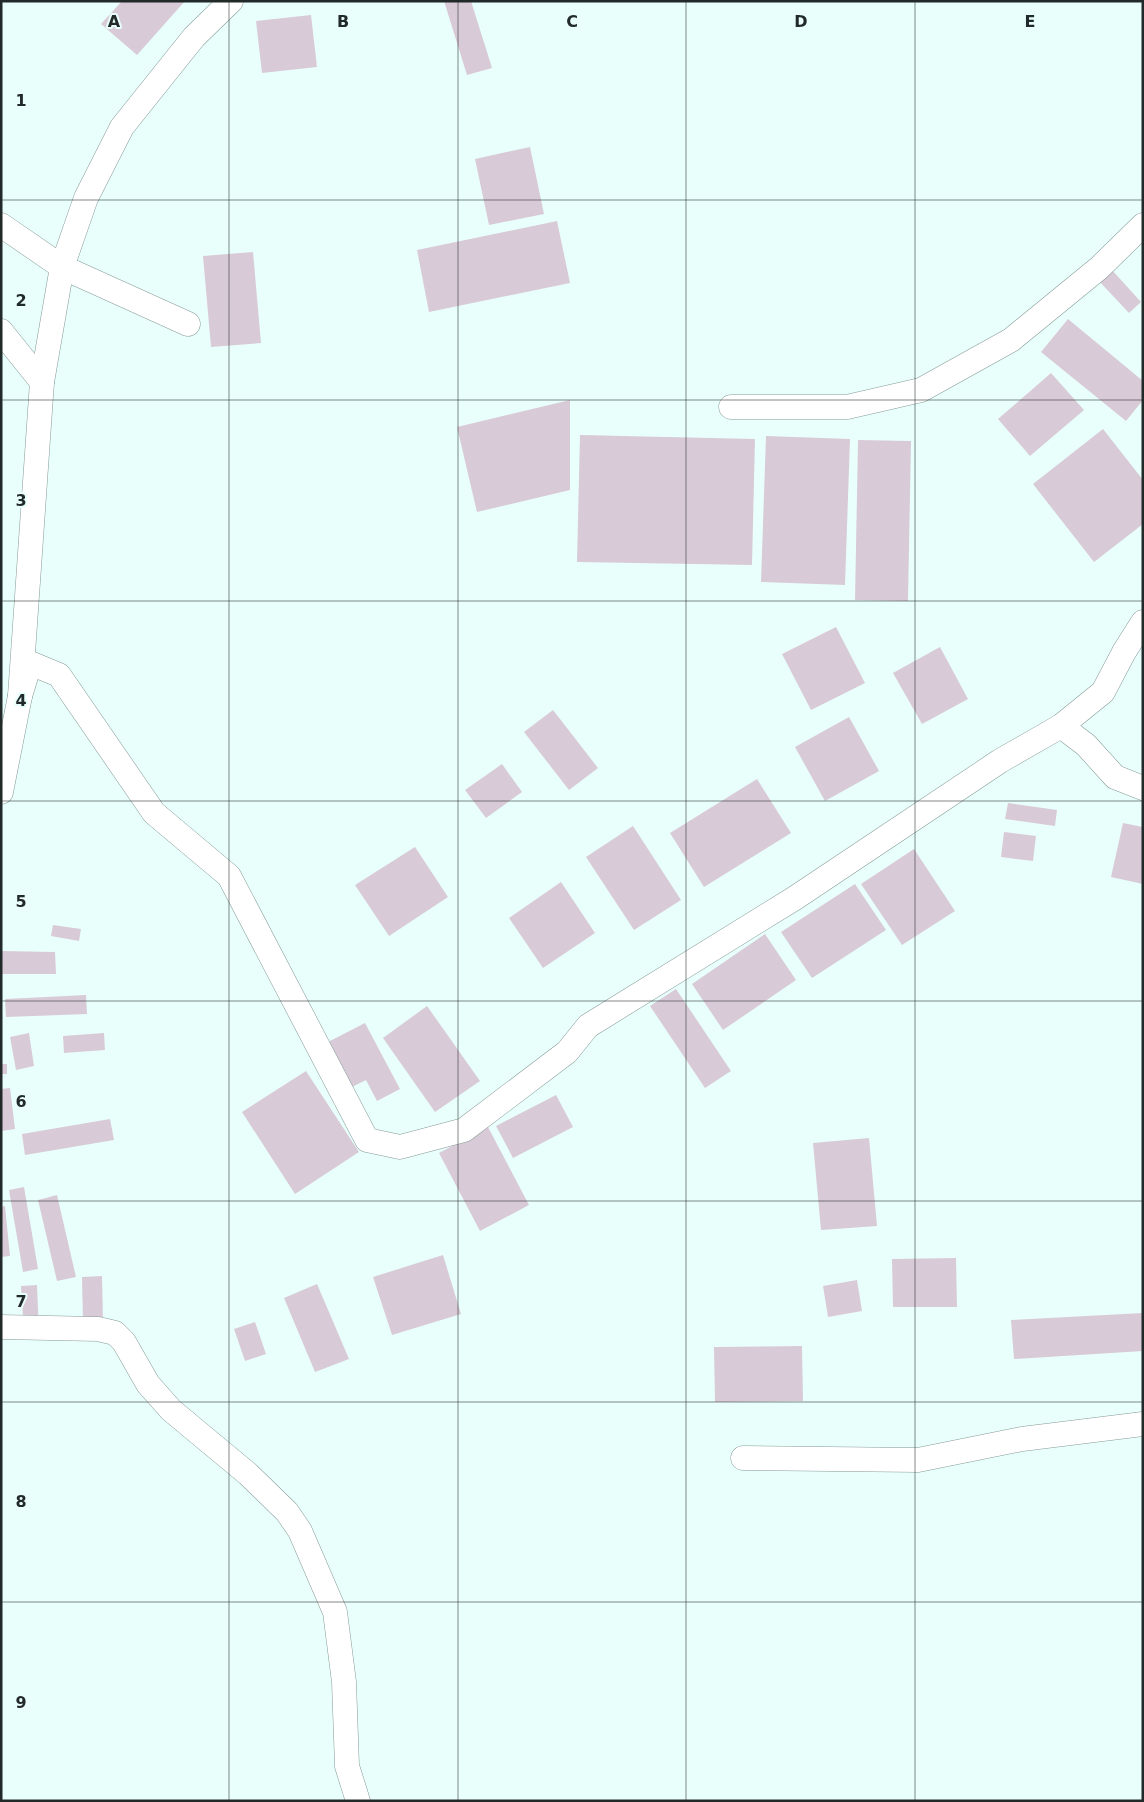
<svg xmlns="http://www.w3.org/2000/svg" width="1144" height="1802" font-family="'DejaVu Sans',sans-serif">
  <style>
    .building { fill: #d9cad7 }
    .lines { fill: none; stroke-linecap: round; stroke-linejoin: round }
    .minor-casing { stroke: #869a98; stroke-width: 25 }
    .minor { stroke: #fff; stroke-width: 24 }
    .grid { fill: none; stroke: #222a29; stroke-width: 1; stroke-opacity: 0.55 }
    .grid-label { font-size: 16px; text-anchor: middle; font-weight: bold; fill: #222a29; stroke: #e9fffc; stroke-width: 4; stroke-linejoin: round; paint-order: stroke }
  </style>
  <rect width="100%" height="100%" fill="#e9fffc"/>
  <g class="building">
    <path d="M122 1H185L137 55 101 24Z"/>
    <path d="M444 1H471L492 68 467 75Z"/>
    <path d="M311 15 317 67 262 73 256 21Z"/>
    <path d="M530 147 544 214 489 225 475 159Z"/>
    <path d="M557 221 570 283 429 312 417 250Z"/>
    <path d="M253 252 261 343 211 347 203 256Z"/>
    <path d="M1111 269 1141 302 1129 313 1099 281Z"/>
    <path d="M1068 319 1143 381V400L1126 421 1041 352Z"/>
    <path d="M1051 373 1084 410 1030 456 998 419Z"/>
    <path d="M570 400V490L477 512 457 427Z"/>
    <path d="M1103 429 1143 480V524L1094 562 1033 484Z"/>
    <path d="M580 435 755 439 752 565 577 562Z"/>
    <path d="M766 436 850 439 845 585 761 582Z"/>
    <path d="M858 440 911 441 908 601 855 600Z"/>
    <path d="M836 627 865 683 811 710 782 654Z"/>
    <path d="M940 647 968 699 922 724 893 673Z"/>
    <path d="M553 710 598 768 569 790 524 732Z"/>
    <path d="M849 717 879 771 825 801 795 747Z"/>
    <path d="M502 764 522 792 486 818 465 790Z"/>
    <path d="M757 779 791 833 704 887 670 833Z"/>
    <path d="M1008 803 1057 810 1055 826 1005 819Z"/>
    <path d="M1123 823 1143 827V884L1111 877Z"/>
    <path d="M633 826 681 900 634 930 586 857Z"/>
    <path d="M1004 832 1036 836 1033 861 1001 857Z"/>
    <path d="M415 847 448 897 389 936 355 885Z"/>
    <path d="M914 849 955 911 902 945 861 884Z"/>
    <path d="M561 882 595 933 543 968 509 918Z"/>
    <path d="M855 884 886 930 812 978 781 932Z"/>
    <path d="M53 925 81 929 79 941 51 936Z"/>
    <path d="M765 934 796 980 723 1030 692 984Z"/>
    <path d="M1 951 55 952 56 974H1Z"/>
    <path d="M676 989 731 1071 705 1088 650 1006Z"/>
    <path d="M86 995 87 1014 6 1017 5 999Z"/>
    <path d="M427 1006 480 1081 435 1112 383 1038Z"/>
    <path d="M365 1023 400 1089 377 1101 366 1080 352 1087 328 1042Z"/>
    <path d="M29 1033 34 1066 16 1070 10 1037Z"/>
    <path d="M104 1033 105 1050 64 1053 63 1036Z"/>
    <rect x="1" y="1064" width="6" height="10"/>
    <path d="M306 1071 359 1152 295 1194 242 1112Z"/>
    <path d="M10 1088 15 1129 1 1131V1089Z"/>
    <path d="M556 1095 573 1127 513 1158 496 1126Z"/>
    <path d="M110 1119 114 1140 25 1155 22 1134Z"/>
    <path d="M488 1127 529 1205 480 1231 439 1153Z"/>
    <path d="M869 1138 877 1226 821 1230 813 1143Z"/>
    <path d="M24 1187 38 1269 23 1272 9 1190Z"/>
    <path d="M57 1195 76 1277 57 1281 38 1200Z"/>
    <path d="M5 1206 10 1256 1 1257V1207Z"/>
    <path d="M443 1255 461 1314 392 1335 373 1277Z"/>
    <path d="M956 1258 957 1307H893L892 1259Z"/>
    <path d="M102 1276 103 1321 83 1322 82 1277Z"/>
    <path d="M857 1280 862 1311 828 1317 823 1286Z"/>
    <path d="M317 1284 349 1359 315 1372 284 1298Z"/>
    <path d="M37 1285 39 1333H24L21 1286Z"/>
    <path d="M1143 1313V1351L1014 1359 1011 1320Z"/>
    <path d="M255 1322 266 1354 245 1361 234 1329Z"/>
    <path d="M802 1346 803 1401 715 1402 714 1347Z"/>
  </g>
  <g class="lines">
    <defs>
      <g id="minor">
        <path d="M1 225 62 267 188 324"/>
        <path d="M1 331 42 382"/>
        <path d="M731 407H847L921 390 1011 340 1099 268 1143 225"/>
        <path d="M20 696 30 663 59 675 154 813 229 876 367 1140 400 1147 464 1130 567 1052 588 1026 795 898 1000 761 1061 726 1103 692 1124 652 1143 622"/>
        <path d="M1061 726 1086 745 1115 777 1143 788"/>
        <path d="M1 792 20 696 42 382 62 267 86 198 122 127 194 37 231 1"/>
        <path d="M1 1327 98 1329 115 1333 124 1342 148 1384 171 1410 248 1474 287 1512 300 1531 335 1612 344 1682 347 1766 358 1801"/>
        <path d="M743 1458 918 1460 1022 1439 1143 1424"/>
      </g>
    </defs>
    <use href="#minor" class="minor-casing"/>
    <use href="#minor" class="minor"/>
  </g>
  <path class="grid" d="M229 1V1801M458 1V1801M686 1V1801M915 1V1801M1 200H1143M1 400H1143M1 601H1143M1 801H1143M1 1001H1143M1 1201H1143M1 1402H1143M1 1602H1143"/>
  <g class="grid-label">
    <text x="114" y="27">A</text>
    <text x="343" y="27">B</text>
    <text x="572" y="27">C</text>
    <text x="801" y="27">D</text>
    <text x="1030" y="27">E</text>
    <text x="21" y="106">1</text>
    <text x="21" y="306">2</text>
    <text x="21" y="506">3</text>
    <text x="21" y="706">4</text>
    <text x="21" y="907">5</text>
    <text x="21" y="1107">6</text>
    <text x="21" y="1307">7</text>
    <text x="21" y="1507">8</text>
    <text x="21" y="1708">9</text>
  </g>
  <rect width="1144" height="1802" fill="none" stroke="#222a29" stroke-width="5"/>
</svg>
